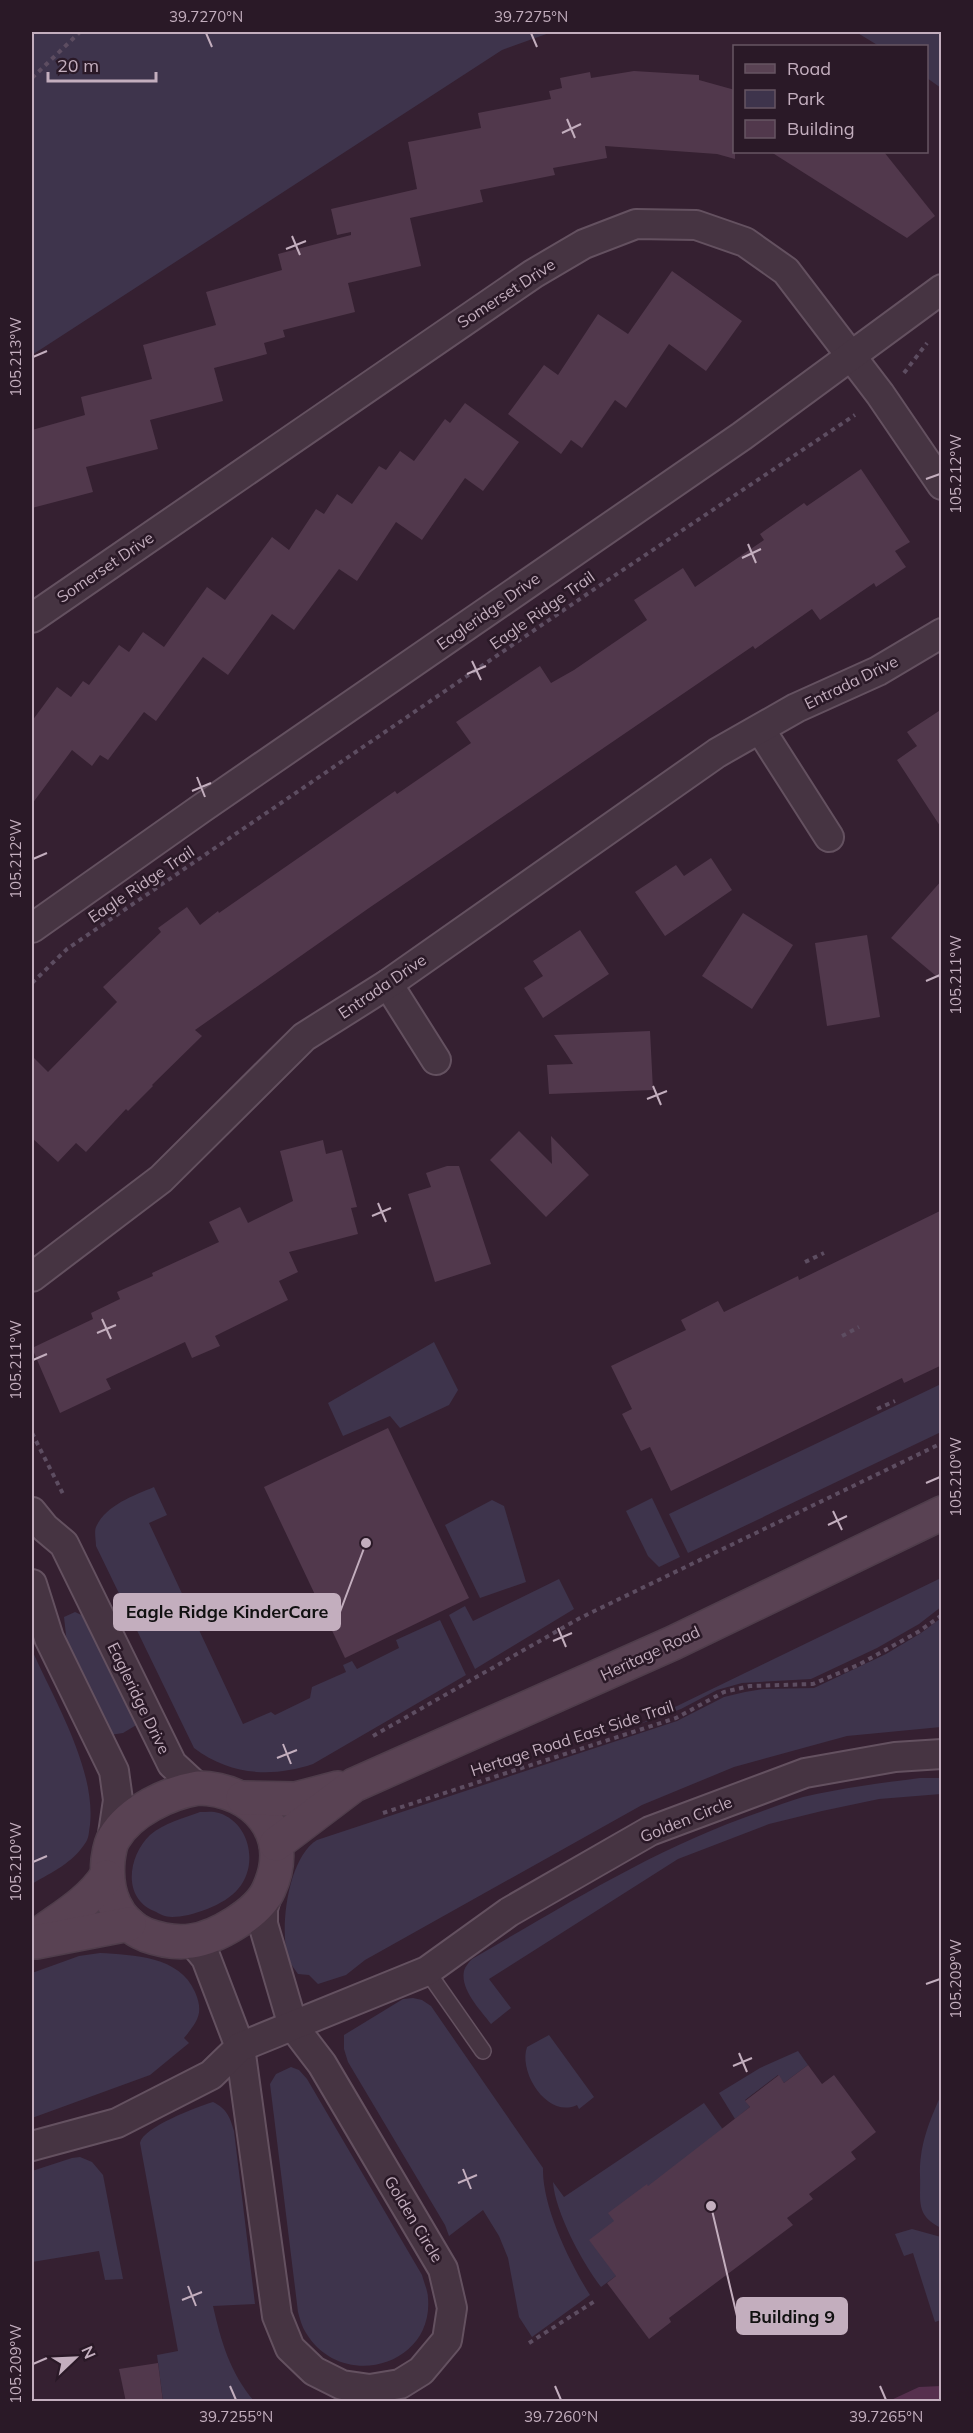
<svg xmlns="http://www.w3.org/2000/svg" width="973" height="2433" font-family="Mulish,sans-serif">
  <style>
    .green { fill: #3e344c }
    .water { fill: #56304e }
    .building { fill: #51384c }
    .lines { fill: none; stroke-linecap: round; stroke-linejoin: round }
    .lane-casing { stroke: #645160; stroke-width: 18 }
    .street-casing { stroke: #645160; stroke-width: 32 }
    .secondary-casing { stroke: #4f3d4b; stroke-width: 36 }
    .path { stroke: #5d4d61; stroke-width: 4; stroke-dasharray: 4.5 4.5; stroke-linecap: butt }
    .lane { stroke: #463442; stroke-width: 15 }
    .street { stroke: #463442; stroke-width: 28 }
    .secondary { stroke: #594253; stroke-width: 33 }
    .ticks { fill: none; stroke: #c3aebe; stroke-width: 2 }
    .labels { text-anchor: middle; stroke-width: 5; stroke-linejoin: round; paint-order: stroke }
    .street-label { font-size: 16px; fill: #c3aebe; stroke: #2a1927 }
    .leader { fill: none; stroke: #c3aebe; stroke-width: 2 }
    .callout-dot { fill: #c3aebe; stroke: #2a1927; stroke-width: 2 }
    .callout { fill: #c3aebe; stroke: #c3aebe; stroke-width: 2 }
    .callout-label { font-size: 18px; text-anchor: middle; font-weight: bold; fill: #111 }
    .neatline { fill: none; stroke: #c3aebe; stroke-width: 2 }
    .ticks-label { font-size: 15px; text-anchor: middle; fill: #c3aebe }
  </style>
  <rect width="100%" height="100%" fill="#352031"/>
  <g class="green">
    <path d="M32 32H552L502 50 32 355Z"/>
    <path d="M856 32H941V88L927 78 926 46H879Z"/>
    <path d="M434 1342 458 1390 449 1405 400 1428 390 1416 343 1436 328 1403Z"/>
    <path d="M941 1384V1432L688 1553 669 1514Z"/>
    <path d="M154 1487 167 1515 149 1523 243 1724 271 1712 275 1715 310 1698 312 1687 346 1672 343 1665 352 1661 357 1669 399 1648 396 1640 440 1620 466 1675 313 1764C271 1778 230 1775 194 1748L96 1546C96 1540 94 1532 96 1527 106 1505 133 1496 154 1487Z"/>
    <path d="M652 1498 680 1557 659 1567 648 1556 626 1511Z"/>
    <path d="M492 1500 504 1506 526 1582 480 1598 445 1525Z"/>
    <path d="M941 1578V1607L919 1624 877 1648 811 1679 742 1683 717 1690 681 1709 640 1724Z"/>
    <path d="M559 1579 574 1609 475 1669 449 1615 465 1606 473 1621Z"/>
    <path d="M75 1612 88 1618 138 1724 123 1733 110 1735 67 1644 64 1617Z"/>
    <path d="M941 1618V1727L847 1736 734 1767 642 1805 365 1960 346 1975 318 1984 309 1975 298 1974C294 1968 288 1961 287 1954 280 1923 289 1857 317 1840L677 1721 724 1697 745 1692 763 1689 814 1688 886 1654 921 1633Z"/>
    <path d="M32 1650C54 1700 96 1769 90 1825 89 1830 89 1838 86 1842 73 1863 52 1872 32 1884Z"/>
    <path d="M920 1778H941V1794L879 1799 822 1811 769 1824 678 1859 489 1979 511 2008 491 2024C481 2010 460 1990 464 1971 465 1967 469 1962 472 1959 566 1905 657 1847 760 1812 774 1807 789 1801 803 1797 842 1788 881 1783 920 1778Z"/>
    <path d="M200 1812C206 1812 213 1811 219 1813 250 1823 259 1865 238 1889 225 1905 191 1917 172 1917 165 1917 160 1914 154 1911 122 1898 128 1856 150 1835 164 1823 184 1818 200 1812Z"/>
    <path d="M100 1953C133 1955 180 1956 195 1992 204 2013 198 2021 184 2038L189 2043 150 2075 32 2118V1973L79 1956Z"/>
    <path d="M413 1998 422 2000 431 2006 543 2168C542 2207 570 2263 590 2295L532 2337 519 2317 508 2258 499 2236 483 2210 449 2236 445 2225 348 2062 344 2049V2035L403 1999Z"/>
    <path d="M549 2035 594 2097 579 2109 577 2105C548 2119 518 2073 527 2047Z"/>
    <path d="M798 2051 808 2065 784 2083 778 2075 745 2100 750 2107 735 2119 719 2093 760 2068Z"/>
    <path d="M291 2067 299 2070 307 2079 422 2275C424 2283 428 2291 428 2298 434 2366 342 2392 306 2333 302 2327 300 2319 298 2312L270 2084 276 2074Z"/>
    <path d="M941 2095V2228C915 2215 921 2201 920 2176 919 2146 929 2122 941 2095Z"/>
    <path d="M213 2102C227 2109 230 2117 234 2131L255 2304 213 2306C221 2341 230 2373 254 2401H163L157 2355 178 2351 140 2143C143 2127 197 2107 213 2102Z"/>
    <path d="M704 2103 729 2138 654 2193 647 2185 614 2221 616 2276 601 2287C583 2264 555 2212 553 2182L564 2197Z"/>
    <path d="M80 2157 92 2162 103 2175 123 2279 105 2280 99 2251 32 2262V2171L72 2158Z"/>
    <path d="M912 2229 941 2237V2320L935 2322 913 2253 904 2256 895 2234Z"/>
  </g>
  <path class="water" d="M941 2386V2401H889L919 2387Z"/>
  <g class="building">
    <path d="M634 71 699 75V80L735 90V159L717 154 605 146 607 158 553 168 555 175 480 190 483 202 410 218 421 266 348 283 355 312 283 330 285 337 264 343 267 354 214 368 223 401 150 420 158 449 86 467 93 492 32 508V430L85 415 81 397 152 379 143 345 216 325 206 292 282 270 278 254 351 235V232L337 235 331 209 417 189 408 142 481 128 478 113 551 99 549 91 562 88 560 78 590 72 591 78Z"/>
    <path d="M771 152H884L935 216 907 238Z"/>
    <path d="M672 271 742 321 706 371 669 344 626 408 615 400 582 448 571 440 561 454 508 414 544 365 558 375 598 314 628 334Z"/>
    <path d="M465 403 519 442 483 491 465 478 422 540 396 522 357 581 339 569 294 630 272 614 228 675 203 657 156 721 144 712 108 760 100 755 92 766 72 750 32 804V721L57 687 71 697 83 681 89 685 119 645 129 652 143 632 164 647 207 587 225 600 272 537 289 550 316 509 324 514 337 494 352 504 379 466 386 470 400 451 414 461 445 419 450 423Z"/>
    <path d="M861 469 910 542 895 551 906 567 876 587 874 583 820 620 812 609 755 649 753 646 369 908 195 1030 202 1036 152 1085 153 1086 128 1111 126 1109 86 1152 76 1143 58 1162 32 1138V1056L48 1072 117 1002 103 987 161 932 158 928 187 907 200 925 218 911 219 913 395 791 397 794 471 743 456 722 540 666 551 683 574 670 647 620 634 600 683 568 695 587 764 540 760 534 804 503 807 506Z"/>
    <path d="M942 709V829L897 760 917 746 907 732Z"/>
    <path d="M711 858 732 890 665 936 635 892 676 865 684 876Z"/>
    <path d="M942 880V981L891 938Z"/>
    <path d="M743 913 793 945 752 1009 702 976Z"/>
    <path d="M580 930 609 974 543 1018 524 988 543 976 533 961Z"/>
    <path d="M867 935 880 1017 827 1026 815 943Z"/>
    <path d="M650 1031 653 1090 549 1094 547 1065 573 1064 554 1035Z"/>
    <path d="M519 1131 552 1164 551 1136 589 1175 546 1217 490 1160Z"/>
    <path d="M323 1140 326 1154 342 1150 357 1207 351 1208 358 1234 289 1252 298 1272 279 1281 288 1300 215 1336 220 1346 192 1358 185 1342 106 1379 111 1389 60 1413 32 1348 93 1319 91 1313 120 1299 117 1292 153 1276 152 1273 219 1242 209 1222 240 1207 248 1223 293 1201 280 1151Z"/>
    <path d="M447 1166H459L491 1264 435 1282 408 1194 431 1187 426 1173Z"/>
    <path d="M942 1210V1365L904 1383 902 1378 671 1491 650 1447 641 1451 622 1414 632 1409 611 1366 686 1330 681 1320 718 1301 724 1312 798 1276 799 1280Z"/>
    <path d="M388 1428 469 1598 345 1658 264 1487Z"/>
    <path d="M808 2065 822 2084 834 2075 876 2132 851 2152 856 2159 809 2194 813 2199 787 2218 793 2225 669 2318 671 2322 649 2339 607 2283 616 2276 589 2240 614 2221 608 2213 647 2184 648 2186 750 2107 745 2101 779 2075 784 2083Z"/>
    <path d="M158 2363 163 2402H126L119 2369Z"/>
  </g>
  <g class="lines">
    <defs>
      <path id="lane" d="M427 1971 483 2051"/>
      <g id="street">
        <path d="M32 618 533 274 584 244 636 224 696 225 745 242 786 271 880 394 942 485"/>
        <path d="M760 729 829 837"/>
        <path d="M32 928 202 808 742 436 942 289"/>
        <path d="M388 984 436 1060"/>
        <path d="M32 1277 161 1179 304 1037 388 984 717 753 796 708 878 671 942 633"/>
        <path d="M32 1512 45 1528 64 1544 172 1764 198 1788"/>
        <path d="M32 1584 49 1638 114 1771 118 1800 112 1840"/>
        <path d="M192 1941 206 1958 240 2047 277 2316 290 2348 314 2371 342 2385 370 2389 400 2384 421 2371 447 2340 452 2308 443 2269 322 2064 293 2026 263 1924V1909L268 1891"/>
        <path d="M32 2146 117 2123 211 2075 240 2047 427 1971 509 1912 650 1831 805 1773 895 1757 942 1754"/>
      </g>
      <g id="secondary">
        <path d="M198 1788C255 1789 294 1834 269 1889 259 1913 216 1938 191 1941 176 1943 160 1940 146 1935 115 1922 105 1891 108 1860 109 1853 110 1844 114 1838 130 1811 168 1793 198 1788Z"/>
        <path d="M243 1798 296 1799 338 1788"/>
        <path d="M276 1844 354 1785 673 1643 942 1513"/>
        <path d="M32 1940C58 1919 87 1905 106 1877"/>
        <path d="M36 1942 129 1924"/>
      </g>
    </defs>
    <use href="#lane" class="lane-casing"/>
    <use href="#street" class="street-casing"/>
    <use href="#secondary" class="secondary-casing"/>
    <g class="path">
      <path d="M32 78 80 32"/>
      <path d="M904 373 927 343"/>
      <path d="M32 983 67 949 596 588 855 415"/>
      <path d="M805 1262 824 1253"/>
      <path d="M842 1336 859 1327"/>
      <path d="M877 1409 895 1401"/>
      <path d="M32 1433 63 1494"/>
      <path d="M373 1736 580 1618 942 1443"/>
      <path d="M383 1813 676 1718 724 1692 750 1686 813 1684 858 1665 918 1632 942 1615"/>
      <path d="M529 2343 595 2301"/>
    </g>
    <use href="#lane" class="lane"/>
    <use href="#street" class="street"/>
    <use href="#secondary" class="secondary"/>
  </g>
  <path class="ticks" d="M206 33 212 47M531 33 537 47M567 119 575 138M562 133 581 124M292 236 300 255M286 249 306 241M33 357 47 351M926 479 940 474M748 544 756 563M742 558 761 549M472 661 481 680M467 674 486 666M197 777 205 797M192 791 211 783M33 859 47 853M926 981 940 975M653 1086 661 1105M647 1099 667 1091M378 1203 386 1222M372 1216 391 1208M102 1319 111 1339M97 1333 116 1325M33 1360 47 1354M926 1483 940 1477M833 1511 842 1530M828 1525 847 1516M558 1628 566 1647M553 1641 572 1633M283 1744 291 1764M277 1758 297 1750M33 1862 47 1856M926 1984 940 1979M739 2053 747 2072M733 2066 752 2058M463 2169 471 2189M458 2183 477 2175M188 2286 196 2306M182 2300 202 2292M33 2364 47 2358M230 2386 236 2400M555 2386 561 2400M880 2386 886 2400"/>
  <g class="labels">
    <g class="street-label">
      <text transform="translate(506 293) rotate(-33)" y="6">Somerset Drive</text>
      <text transform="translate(105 567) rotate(-34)" y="6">Somerset Drive</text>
      <text transform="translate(542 610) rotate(-35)" y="6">Eagle Ridge Trail</text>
      <text transform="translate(488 611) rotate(-35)" y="6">Eagleridge Drive</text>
      <text transform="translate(851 682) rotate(-26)" y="6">Entrada Drive</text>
      <text transform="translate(141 884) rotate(-34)" y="6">Eagle Ridge Trail</text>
      <text transform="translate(382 986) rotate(-34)" y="6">Entrada Drive</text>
      <text transform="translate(650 1653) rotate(-25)" y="6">Heritage Road</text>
      <text transform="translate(139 1698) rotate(64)" y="6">Eagleridge Drive</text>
      <text transform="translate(572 1738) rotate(-18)" y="6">Hertage Road East Side Trail</text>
      <text transform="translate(686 1819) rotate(-22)" y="6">Golden Circle</text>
      <text transform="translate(414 2219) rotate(59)" y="6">Golden Circle</text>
    </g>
  </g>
  <path class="leader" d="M366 1543L340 1612M711 2206L737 2316"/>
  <g class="callout-dot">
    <circle cx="366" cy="1543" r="6"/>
    <circle cx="711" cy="2206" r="6"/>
  </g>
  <g class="callout">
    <rect x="114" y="1594" width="226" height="36" rx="6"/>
    <rect x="737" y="2298" width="110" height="36" rx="6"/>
  </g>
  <g class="callout-label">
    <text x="227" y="1618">Eagle Ridge KinderCare</text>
    <text x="792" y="2323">Building 9</text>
  </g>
  <rect width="973" height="2433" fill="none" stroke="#2a1927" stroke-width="66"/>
  <rect x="733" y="45" width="195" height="108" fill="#2a1927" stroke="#675563" stroke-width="1.5"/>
  <rect x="745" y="64" width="30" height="9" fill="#594253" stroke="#675563" stroke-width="1.5"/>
  <text x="787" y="75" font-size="18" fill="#c3aebe">Road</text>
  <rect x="745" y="90" width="30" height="18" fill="#3e344c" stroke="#675563" stroke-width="1.5"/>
  <text x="787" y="105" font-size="18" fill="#c3aebe">Park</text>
  <rect x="745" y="120" width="30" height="18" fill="#51384c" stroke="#675563" stroke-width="1.5"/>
  <text x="787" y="135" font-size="18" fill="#c3aebe">Building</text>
  <g transform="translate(75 2358) rotate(67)" stroke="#2a1927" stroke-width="4.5" paint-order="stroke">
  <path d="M0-4.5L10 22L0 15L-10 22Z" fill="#c3aebe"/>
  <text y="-9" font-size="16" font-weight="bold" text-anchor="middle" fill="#c3aebe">N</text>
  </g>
  <path d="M48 72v9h108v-9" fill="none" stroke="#c3aebe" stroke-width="3"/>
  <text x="57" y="72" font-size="18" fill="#c3aebe" stroke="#2a1927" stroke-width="4.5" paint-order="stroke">20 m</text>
  <rect x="33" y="33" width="907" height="2367" class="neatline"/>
  <g class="ticks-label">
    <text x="206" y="22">39.7270°N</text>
    <text x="531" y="22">39.7275°N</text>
    <text transform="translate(16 357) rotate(-90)" y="5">105.213°W</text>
    <text transform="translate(956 474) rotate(-90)" y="5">105.212°W</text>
    <text transform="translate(16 859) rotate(-90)" y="5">105.212°W</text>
    <text transform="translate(956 975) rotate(-90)" y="5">105.211°W</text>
    <text transform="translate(16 1360) rotate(-90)" y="5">105.211°W</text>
    <text transform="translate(956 1477) rotate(-90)" y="5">105.210°W</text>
    <text transform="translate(16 1862) rotate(-90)" y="5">105.210°W</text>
    <text transform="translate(956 1979) rotate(-90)" y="5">105.209°W</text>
    <text transform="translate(16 2364) rotate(-90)" y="5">105.209°W</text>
    <text x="236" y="2422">39.7255°N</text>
    <text x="561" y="2422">39.7260°N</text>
    <text x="886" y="2422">39.7265°N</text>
  </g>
</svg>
